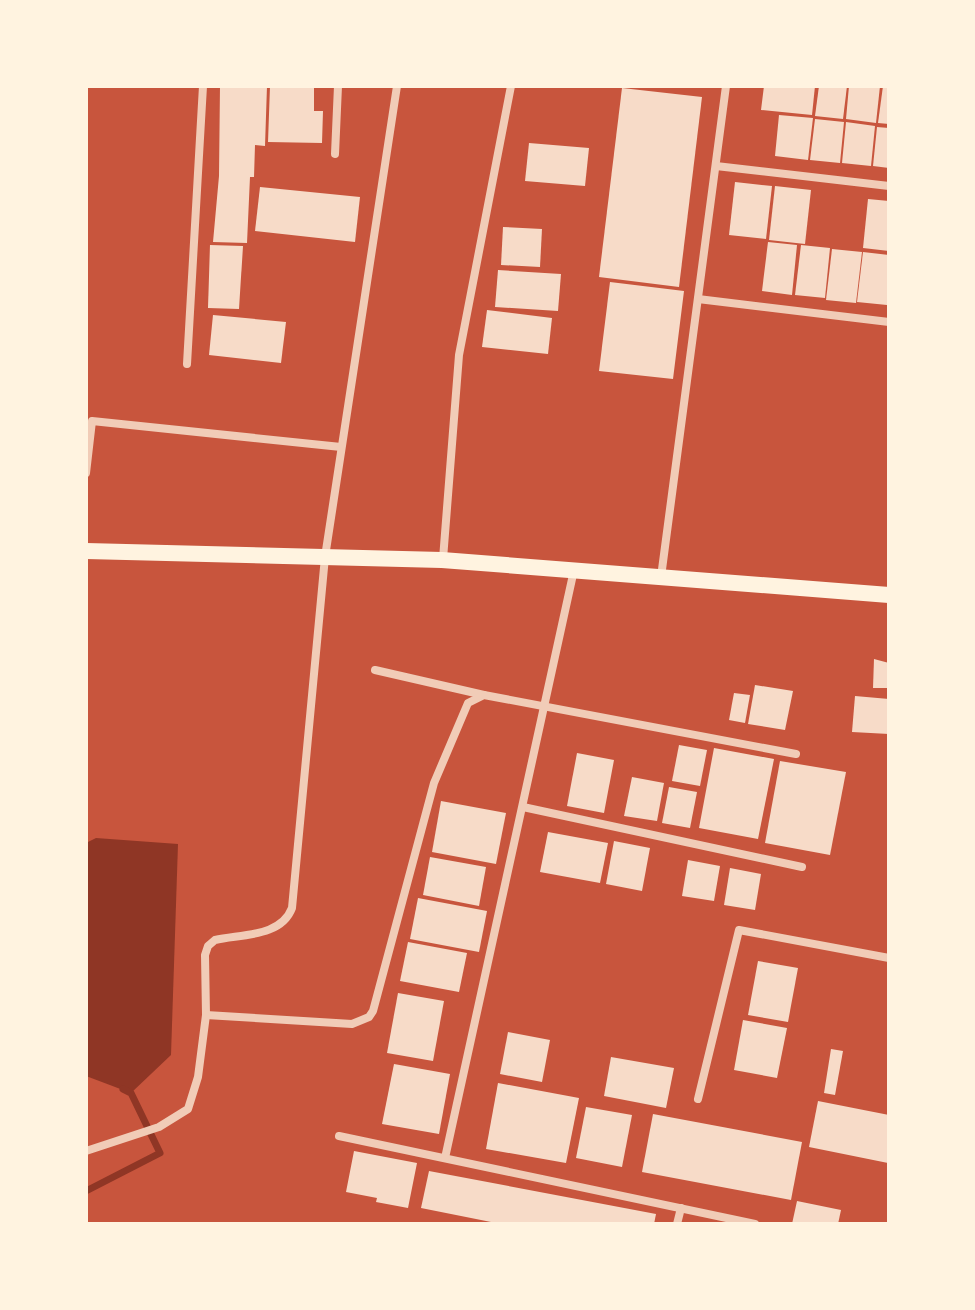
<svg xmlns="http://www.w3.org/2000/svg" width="975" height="1310" font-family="'Nunito Sans',sans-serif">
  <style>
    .water { fill: #8f3625 }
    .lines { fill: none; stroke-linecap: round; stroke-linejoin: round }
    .stream { stroke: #8f3625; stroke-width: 7 }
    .building { fill: #f7dbc8 }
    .minor { stroke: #f1ccb7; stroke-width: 8 }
    .secondary { stroke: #fff3e0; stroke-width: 16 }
  </style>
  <rect width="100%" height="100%" fill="#c8553d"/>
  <path class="water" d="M96 838 178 844 171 1055 131 1093 86 1076V843Z"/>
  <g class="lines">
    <path class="stream" d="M86 1191 160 1153 131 1093 123 1089"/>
  </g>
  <g class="building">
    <path d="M220 86H267L265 146 255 145 254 177H250L247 243 213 242 219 176Z"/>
    <path d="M270 86H314V111H323L322 143 268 142Z"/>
    <path d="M764 86H815L812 115 761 110Z"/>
    <path d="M819 86H847L843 119 815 116Z"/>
    <path d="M849 86H880L876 123 846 119Z"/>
    <path d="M883 86H889V124L878 123Z"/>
    <path d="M622 88 702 97 679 287 599 277Z"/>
    <path d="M779 115 813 118 808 160 775 156Z"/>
    <path d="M815 119 844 122 840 163 810 160Z"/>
    <path d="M846 122 875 126 871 166 842 163Z"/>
    <path d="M877 127 889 128V168L873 166Z"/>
    <path d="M529 143 589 148 585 186 525 181Z"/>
    <path d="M735 182 772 186 766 239 729 235Z"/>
    <path d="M775 186 811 190 805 244 769 240Z"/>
    <path d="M260 187 360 197 355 242 255 231Z"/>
    <path d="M868 199 889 201V251L863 248Z"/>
    <path d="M503 227 542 229 540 267 501 265Z"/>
    <path d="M768 242 797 245 792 295 762 291Z"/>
    <path d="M210 245 243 246 239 309 208 308Z"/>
    <path d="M801 245 830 248 825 298 795 295Z"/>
    <path d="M832 249 862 252 856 303 826 300Z"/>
    <path d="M863 252 889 255 887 305 857 302Z"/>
    <path d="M498 270 561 274 558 311 495 307Z"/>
    <path d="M610 282 684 291 673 379 599 371Z"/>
    <path d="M487 310 552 318 548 354 482 347Z"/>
    <path d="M213 315 286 322 281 363 209 355Z"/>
    <path d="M874 659 889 663V688H873Z"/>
    <path d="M755 685 793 691 785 730 748 724Z"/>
    <path d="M734 693 750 695 745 723 729 720Z"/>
    <path d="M855 696 889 699V734L852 732Z"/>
    <path d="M679 745 707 750 700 786 672 781Z"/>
    <path d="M714 748 774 759 758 839 699 828Z"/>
    <path d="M577 753 614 760 604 813 567 806Z"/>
    <path d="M780 761 846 772 830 855 765 843Z"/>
    <path d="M632 777 664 783 657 821 624 816Z"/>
    <path d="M669 787 697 792 690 828 662 823Z"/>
    <path d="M441 801 506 813 496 864 432 852Z"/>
    <path d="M548 832 608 843 600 883 540 872Z"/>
    <path d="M614 841 650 848 642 891 606 884Z"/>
    <path d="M430 857 486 867 479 906 423 895Z"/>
    <path d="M688 860 720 866 714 901 682 896Z"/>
    <path d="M730 868 761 874 755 910 724 905Z"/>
    <path d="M418 898 487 911 479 952 410 939Z"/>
    <path d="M408 942 467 953 459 992 400 981Z"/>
    <path d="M758 961 798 968 788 1022 748 1015Z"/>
    <path d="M398 993 444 1001 433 1061 387 1053Z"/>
    <path d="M743 1020 787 1028 777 1078 734 1070Z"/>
    <path d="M508 1032 550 1040 542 1082 500 1074Z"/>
    <path d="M831 1049 843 1051 835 1095 824 1093Z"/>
    <path d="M611 1057 674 1068 666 1108 604 1096Z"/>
    <path d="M394 1064 450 1074 439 1134 382 1124Z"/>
    <path d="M498 1083 579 1098 566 1163 486 1149Z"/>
    <path d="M818 1101 889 1115 888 1163 809 1147Z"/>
    <path d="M586 1107 632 1115 622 1167 576 1158Z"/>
    <path d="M653 1114 802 1142 791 1200 642 1172Z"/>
    <path d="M354 1151 417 1163 408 1208 376 1202 377 1198 346 1192Z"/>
    <path d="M429 1171 656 1214 654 1224H501L421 1208Z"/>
    <path d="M797 1201 841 1210 838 1224H792Z"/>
  </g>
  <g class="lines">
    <g class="minor">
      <path d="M335 154 338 86"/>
      <path d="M716 166 889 186"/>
      <path d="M698 299 889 322"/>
      <path d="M187 364 203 86"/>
      <path d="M86 473 92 421 341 447"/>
      <path d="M443 559 459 355 511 86"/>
      <path d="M661 577 726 86"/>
      <path d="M375 670 484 695"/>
      <path d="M523 807 802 867"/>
      <path d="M206 1015 352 1024 369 1017 373 1011 434 783 468 703 484 695 796 754"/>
      <path d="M698 1099 739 930 889 958"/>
      <path d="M339 1136 755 1224"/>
      <path d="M86 1151 159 1127 188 1109 198 1077 206 1015 205 955 208 946 215 940C242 934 281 937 292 908L325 557 397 86"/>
      <path d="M445 1158 574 570"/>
      <path d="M677 1224 681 1208"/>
    </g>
    <path class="secondary" d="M86 551 442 560 889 595"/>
  </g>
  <rect width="975" height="1310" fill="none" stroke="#fff3e0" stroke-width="176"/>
</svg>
